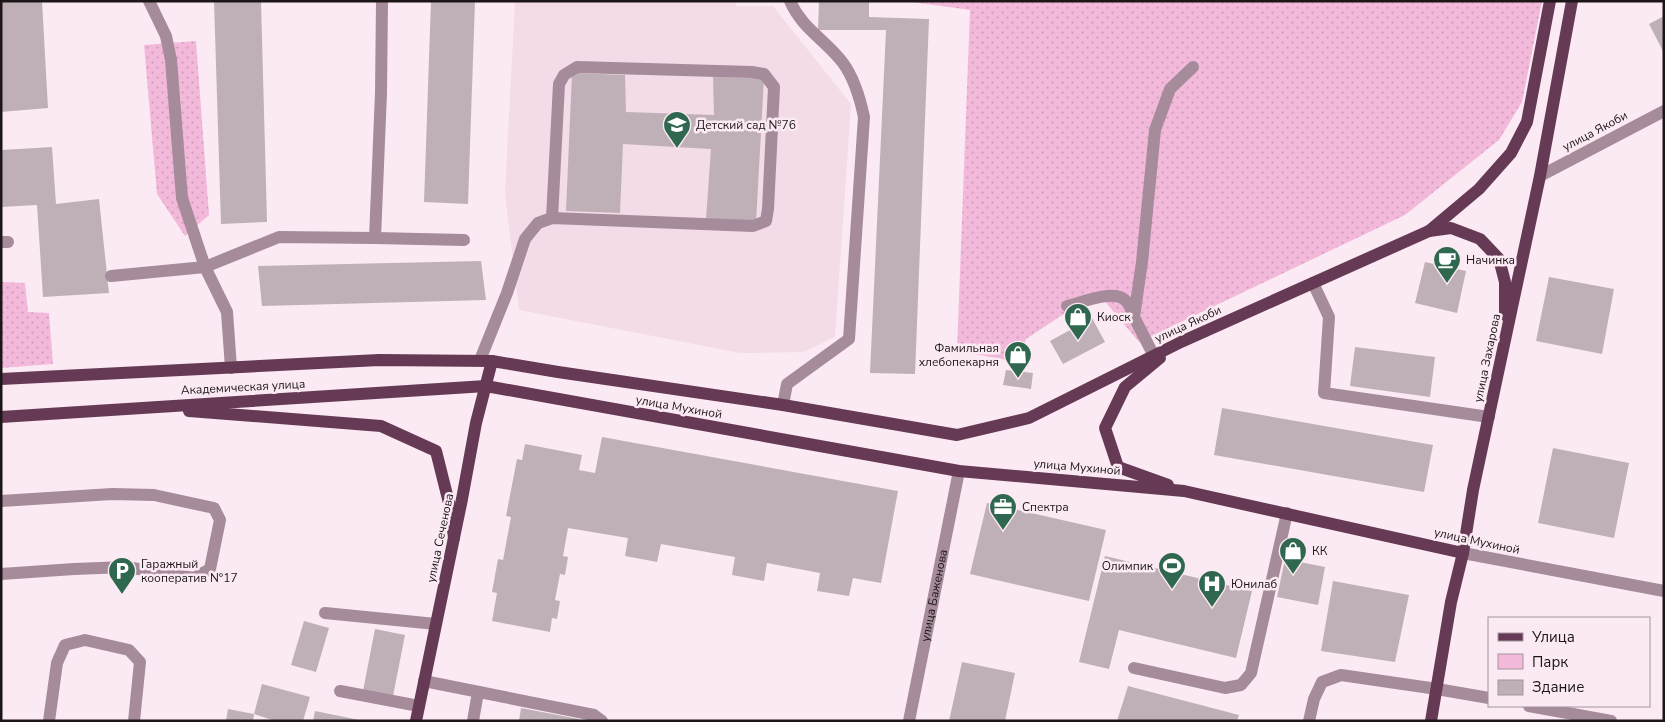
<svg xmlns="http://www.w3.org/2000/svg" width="1665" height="722" font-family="'Nunito Sans',sans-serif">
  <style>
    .built { fill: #f3dbe8 }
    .green { fill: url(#green-dots) }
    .building { fill: #bfb0b8 }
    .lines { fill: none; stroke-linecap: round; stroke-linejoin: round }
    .minor { stroke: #a68b9a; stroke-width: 12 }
    .major { stroke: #663a55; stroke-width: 12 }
    .labels { text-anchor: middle; stroke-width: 5; stroke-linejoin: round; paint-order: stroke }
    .poi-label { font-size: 12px; fill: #1c1619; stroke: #fbeaf3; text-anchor: start }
    .street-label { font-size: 12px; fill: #1c1619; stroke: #fbeaf3 }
  </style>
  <defs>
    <pattern id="green-dots" width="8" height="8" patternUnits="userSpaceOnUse" patternTransform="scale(1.25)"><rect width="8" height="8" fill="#f3b9da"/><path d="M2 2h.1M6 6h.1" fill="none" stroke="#d09eba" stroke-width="1.8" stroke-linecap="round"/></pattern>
  </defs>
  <rect width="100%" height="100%" fill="#fbeaf3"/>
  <path class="built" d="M515 1H736V6H773L851 104 835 337 804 352 740 353 519 310 505 193Z"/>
  <g class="green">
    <path d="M905 1H1542L1522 102 1499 140 1405 215 1139 342 1097 292 1026 339 1018 362 957 351 970 10Z"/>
    <path d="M196 41 209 215 185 236 157 194 144 45Z"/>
    <path d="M1 282 25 283 28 312 49 313 53 364 1 368Z"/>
  </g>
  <g class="building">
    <path d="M1 1H42L48 108 1 112Z"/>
    <path d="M214 1H261L267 222 221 224Z"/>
    <path d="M431 1H475L468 204 424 202Z"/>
    <path d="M819 1H869V17L929 19 915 374 870 373 886 30H818Z"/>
    <path d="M1664 16V53L1649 24Z"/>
    <path d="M572 73 625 75 626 112 714 115 713 77 764 78 756 222 706 219 711 149 623 144 620 213 566 211Z"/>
    <path d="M52 147 56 204 99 199 109 293 43 297 37 205 1 207V150Z"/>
    <path d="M481 261 486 300 262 306 258 266Z"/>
    <path d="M1425 262 1466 271 1457 313 1415 303Z"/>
    <path d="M1549 277 1614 289 1602 354 1536 341Z"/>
    <path d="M1092 318 1105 342 1063 364 1050 341Z"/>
    <path d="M1355 347 1435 357 1430 397 1350 386Z"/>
    <path d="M1006 370 1033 373 1031 389 1003 385Z"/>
    <path d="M1222 408 1433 445 1424 492 1214 455Z"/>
    <path d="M602 437 898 491 881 583 853 578 849 596 817 591 820 573 767 563 764 581 732 575 735 557 661 544 657 562 625 556 628 538 568 528 563 556 568 557 565 575 560 574 555 600 560 601 557 619 552 618 550 632 492 621 497 593 492 592 498 559 503 560 511 517 506 516 517 459 522 460 525 444 582 455 579 470 595 473Z"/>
    <path d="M1553 448 1629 463 1614 538 1538 523Z"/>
    <path d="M987 503 1106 530 1089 601 970 574Z"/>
    <path d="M1105 556 1252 591 1236 658 1119 630 1109 669 1079 662Z"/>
    <path d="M1285 559 1325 567 1318 605 1277 597Z"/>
    <path d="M1333 581 1409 595 1395 662 1321 651Z"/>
    <path d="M304 621 329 628 316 672 291 665Z"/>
    <path d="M375 629 405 635 393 696 363 691Z"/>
    <path d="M962 662 1015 673 1005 721H949Z"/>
    <path d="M262 684 310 697 303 721H275L254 714Z"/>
    <path d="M1128 686 1239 715 1237 721H1117Z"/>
    <path d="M521 708 579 719 578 721H519Z"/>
    <path d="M228 709 254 714 253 721H226Z"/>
    <path d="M315 711 359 720V721H313Z"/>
  </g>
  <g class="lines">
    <g class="minor">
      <path d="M1540 176 1664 111"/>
      <path d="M375 238 464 240"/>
      <path d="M1 242H8"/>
      <path d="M111 276 205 267 182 198 171 60 166 36 149 1"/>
      <path d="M1313 283 1329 317 1324 393 1489 417"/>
      <path d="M1067 306C1081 303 1113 289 1125 300 1129 303 1132 312 1134 317"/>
      <path d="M1154 356 1134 317 1142 262 1155 130 1170 89 1193 67"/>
      <path d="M480 360 507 293 525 239 538 223 552 218 559 84 564 75 577 67 752 72 764 74 774 87 768 209 766 221 753 226 552 218"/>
      <path d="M231 368 227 312 205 267 279 237 375 238 381 93 382 1"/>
      <path d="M783 405 787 384 849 339 864 117C860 98 854 78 843 63 826 40 802 29 790 1"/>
      <path d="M1 501 112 494 154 495 214 508 220 520 210 569 194 578 126 567 74 569 1 574"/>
      <path d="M1463 553 1664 591"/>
      <path d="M325 613 436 624"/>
      <path d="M1134 668 1225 688 1241 685 1251 673 1287 513"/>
      <path d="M424 681 594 715 602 721"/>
      <path d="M340 691 419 706"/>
      <path d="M1529 706 1611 721"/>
      <path d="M49 721 57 663 65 645 85 640 129 650 140 662 134 721"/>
      <path d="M473 721 478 692"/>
      <path id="s1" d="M909 721 959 471"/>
      <path d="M1309 721 1314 699 1322 682 1341 675 1437 689 1489 698"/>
    </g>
    <g class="major">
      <path d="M1429 231 1451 228 1480 239 1499 259 1505 282V315"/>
      <path d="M1160 358 1125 387 1105 428 1118 467 1168 485"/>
      <path d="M1 379 379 360 492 361 558 372 783 405 957 435 1029 418 1181 342 1429 231 1479 189 1511 153 1527 122 1550 1"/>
      <path d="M189 411 381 426 436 451 450 507 454 538"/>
      <path d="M1 417 486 386 959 471 1184 491 1463 553"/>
      <path d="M416 721 462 499 476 423 492 361"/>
      <path d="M1431 721 1451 602 1463 553 1473 490 1540 176 1572 1"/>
    </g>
  </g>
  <defs>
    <symbol id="school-pin" viewBox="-11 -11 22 30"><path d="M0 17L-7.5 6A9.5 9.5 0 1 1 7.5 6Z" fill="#2f674f" stroke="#fbeaf3"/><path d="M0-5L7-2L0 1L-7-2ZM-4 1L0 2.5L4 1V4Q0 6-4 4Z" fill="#fff"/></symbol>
    <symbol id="cafe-pin" viewBox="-11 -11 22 30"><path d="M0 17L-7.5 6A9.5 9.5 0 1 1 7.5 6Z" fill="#2f674f" stroke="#fbeaf3"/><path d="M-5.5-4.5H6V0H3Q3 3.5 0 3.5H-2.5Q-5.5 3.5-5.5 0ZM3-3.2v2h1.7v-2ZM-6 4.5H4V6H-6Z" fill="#fff"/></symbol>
    <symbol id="shop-pin" viewBox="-11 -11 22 30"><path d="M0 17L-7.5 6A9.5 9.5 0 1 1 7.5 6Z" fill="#2f674f" stroke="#fbeaf3"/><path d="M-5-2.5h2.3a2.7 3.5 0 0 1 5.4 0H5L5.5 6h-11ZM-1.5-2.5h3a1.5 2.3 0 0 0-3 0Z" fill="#fff"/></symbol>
    <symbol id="office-pin" viewBox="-11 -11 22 30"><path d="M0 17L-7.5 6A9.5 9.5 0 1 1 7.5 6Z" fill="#2f674f" stroke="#fbeaf3"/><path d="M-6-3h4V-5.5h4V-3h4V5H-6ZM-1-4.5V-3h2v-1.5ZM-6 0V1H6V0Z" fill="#fff"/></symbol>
    <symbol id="stadium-pin" viewBox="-11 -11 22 30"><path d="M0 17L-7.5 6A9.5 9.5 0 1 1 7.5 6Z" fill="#2f674f" stroke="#fbeaf3"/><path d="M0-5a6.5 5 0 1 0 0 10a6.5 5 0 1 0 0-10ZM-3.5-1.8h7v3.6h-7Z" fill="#fff"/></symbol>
    <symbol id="parking-pin" viewBox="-11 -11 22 30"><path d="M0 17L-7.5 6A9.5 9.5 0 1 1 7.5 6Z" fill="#2f674f" stroke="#fbeaf3"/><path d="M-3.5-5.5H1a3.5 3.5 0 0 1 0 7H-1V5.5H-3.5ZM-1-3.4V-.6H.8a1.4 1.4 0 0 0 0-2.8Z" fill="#fff"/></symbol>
    <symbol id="hospital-pin" viewBox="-11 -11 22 30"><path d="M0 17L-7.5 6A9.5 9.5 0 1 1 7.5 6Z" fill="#2f674f" stroke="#fbeaf3"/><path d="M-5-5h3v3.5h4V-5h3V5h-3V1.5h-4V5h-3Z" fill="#fff"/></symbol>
  </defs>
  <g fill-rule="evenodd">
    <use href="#school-pin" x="661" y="109" width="32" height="43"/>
    <use href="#cafe-pin" x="1431" y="244" width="32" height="43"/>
    <use href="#shop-pin" x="1062" y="301" width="32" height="43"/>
    <use href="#shop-pin" x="1002" y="339" width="32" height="43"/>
    <use href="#office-pin" x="987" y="491" width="32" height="43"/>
    <use href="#shop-pin" x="1277" y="535" width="32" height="43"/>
    <use href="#stadium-pin" x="1156" y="550" width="32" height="43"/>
    <use href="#parking-pin" x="106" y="555" width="32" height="43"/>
    <use href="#hospital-pin" x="1196" y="568" width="32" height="43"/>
  </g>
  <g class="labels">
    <g class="poi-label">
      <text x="696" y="129">Детский сад №76</text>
      <text x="1466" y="264">Начинка</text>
      <text x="1097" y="321">Киоск</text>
      <text x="999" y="352" text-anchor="end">Фамильная<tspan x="999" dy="14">хлебопекарня</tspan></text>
      <text x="1022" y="511">Спектра</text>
      <text x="1312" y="555">КК</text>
      <text x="141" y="568">Гаражный<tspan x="141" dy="14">кооператив N°17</tspan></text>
      <text x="1153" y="570" text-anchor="end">Олимпик</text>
      <text x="1231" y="588">Юнилаб</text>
    </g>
    <g class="street-label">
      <text transform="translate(1595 131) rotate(-28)" y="4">улица Якоби</text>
      <text transform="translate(1188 324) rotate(-25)" y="4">улица Якоби</text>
      <text transform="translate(1487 358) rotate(-78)" y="4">улица Захарова</text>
      <text transform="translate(243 387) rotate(-3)" y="4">Академическая улица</text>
      <text transform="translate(679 407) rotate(10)" y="4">улица Мухиной</text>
      <text transform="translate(1077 467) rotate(5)" y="4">улица Мухиной</text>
      <text transform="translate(440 538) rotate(-78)" y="4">улица Сеченова</text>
      <text transform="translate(1477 541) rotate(12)" y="4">улица Мухиной</text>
      <text dy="4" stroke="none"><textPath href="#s1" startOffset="128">улица Баженова</textPath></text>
    </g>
  </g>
  <rect width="1665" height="722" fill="none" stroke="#1c1619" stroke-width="5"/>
  <rect x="1488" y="617" width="162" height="90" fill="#fbeaf3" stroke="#a2959c"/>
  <rect x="1498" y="633" width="25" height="8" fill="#663a55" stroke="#a2959c"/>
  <text x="1532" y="642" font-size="15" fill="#1c1619">Улица</text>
  <rect x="1498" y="654" width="25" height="15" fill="#f3b9da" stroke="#a2959c"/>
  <text x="1532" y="667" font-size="15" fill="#1c1619">Парк</text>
  <rect x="1498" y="680" width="25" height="15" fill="#bfb0b8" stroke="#a2959c"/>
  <text x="1532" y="692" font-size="15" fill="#1c1619">Здание</text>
</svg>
